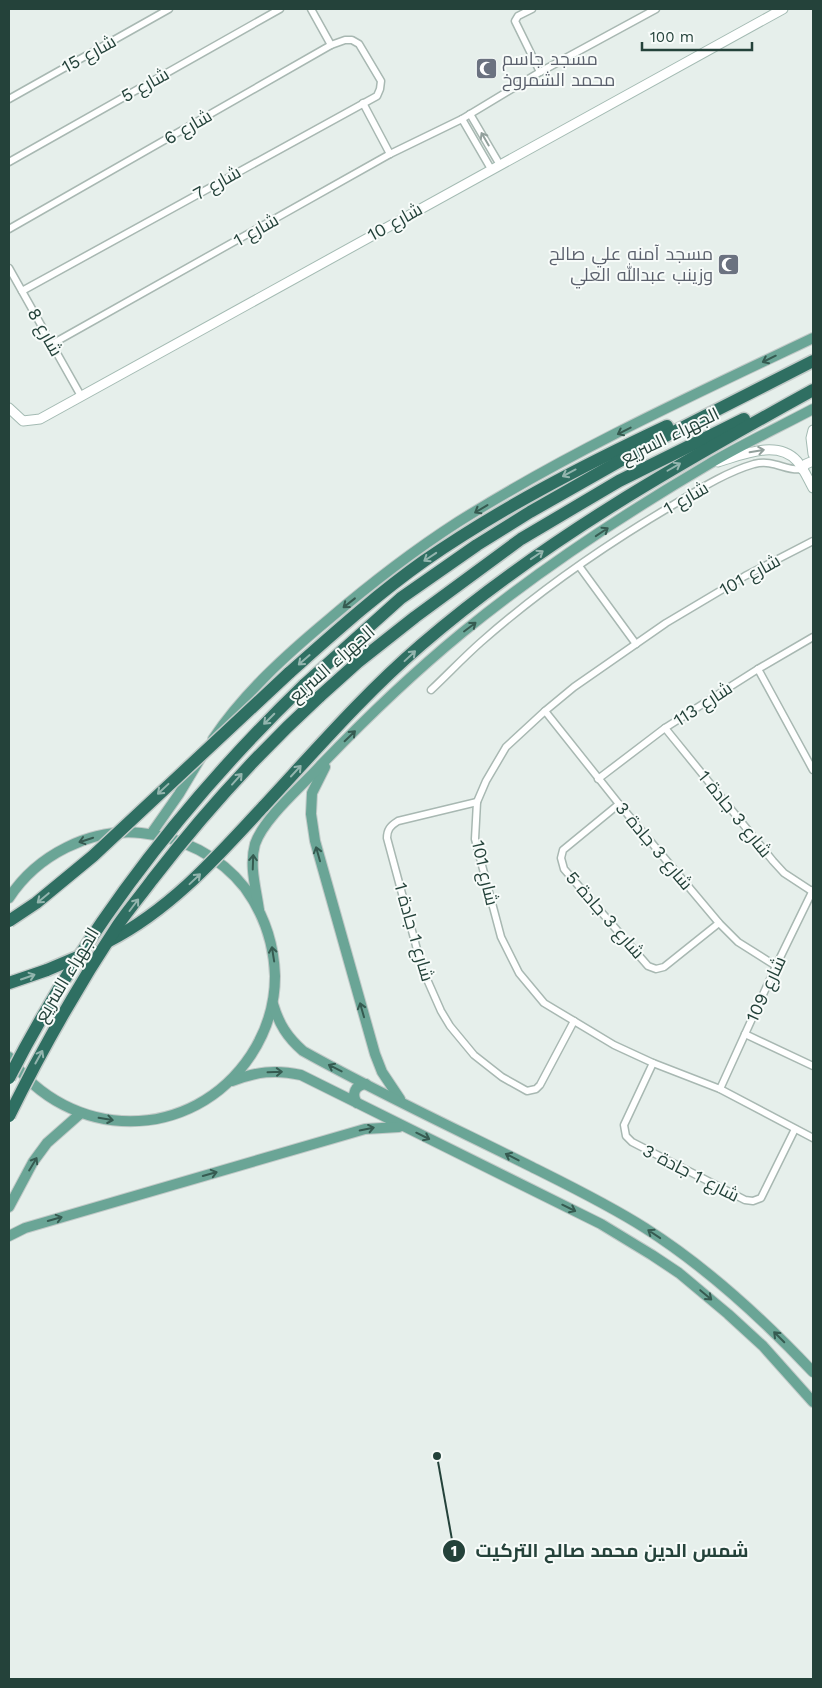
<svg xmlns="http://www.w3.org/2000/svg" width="822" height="1688" font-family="'Work Sans',Cairo,sans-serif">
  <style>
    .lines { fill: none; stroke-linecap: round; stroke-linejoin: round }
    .street-casing { stroke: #a8b8b2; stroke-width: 9 }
    .secondary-casing { stroke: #a4bbb3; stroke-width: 11 }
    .primary-casing { stroke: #c2cac8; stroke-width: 12 }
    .highway-casing { stroke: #c2cac8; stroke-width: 15 }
    .street { stroke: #fff; stroke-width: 6 }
    .secondary { stroke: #fff; stroke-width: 9 }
    .primary { stroke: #6aa596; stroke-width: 10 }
    .highway { stroke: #2f6f62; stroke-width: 12 }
    .highway-bridge-casing { stroke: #c2cac8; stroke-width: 15; stroke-linecap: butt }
    .highway-bridge { stroke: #2f6f62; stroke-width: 12 }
    .oneway { stroke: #92a09c }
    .oneway2 { stroke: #365b51 }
    .oneway3 { stroke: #93b5ae }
    .labels { text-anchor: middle; stroke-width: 4; stroke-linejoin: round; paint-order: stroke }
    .street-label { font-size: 18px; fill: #24423a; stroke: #f7fbf9 }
    .worship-label { font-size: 18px; fill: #5b616d; stroke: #f7fbf9; text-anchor: start }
    .leader { fill: none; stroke: #24423a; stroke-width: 2 }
    .callout-dot { fill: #24423a; stroke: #f7fbf9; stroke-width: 2 }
    .mark-label { font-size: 15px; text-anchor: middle; font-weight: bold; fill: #fff }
    .callout-label { font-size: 19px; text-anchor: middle; font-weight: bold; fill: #24423a; stroke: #f7fbf9; stroke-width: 4; stroke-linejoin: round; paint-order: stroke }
  </style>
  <rect width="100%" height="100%" fill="#e6efeb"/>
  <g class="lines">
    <defs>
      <g id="street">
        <path d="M311 9 331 45"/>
        <path d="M532 9 518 16 515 21 540 72"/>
        <path d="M9 99 169 9"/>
        <path d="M363 103 390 154"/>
        <path d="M470 114 500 165"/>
        <path d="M462 119 491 169"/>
        <path d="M9 162 280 9"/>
        <path d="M9 229 331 45 345 40H352L359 44 381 81 380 89 377 96 22 291"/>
        <path d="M9 268 81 396"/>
        <path d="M52 344 390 154 462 119 540 72 656 9"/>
        <path d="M813 541 745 576 666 623 574 687 545 711 506 747 486 781 477 802 475 839 501 937 519 973 544 1003 614 1045 653 1063 720 1089 813 1138"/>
        <path d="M579 566 636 644"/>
        <path d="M758 669 813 770"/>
        <path d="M431 690C448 674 464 657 481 642 540 590 605 545 673 505 698 490 726 472 754 464 775 459 786 472 802 469"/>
        <path d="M545 711 619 804 719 923 738 942 776 966"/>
        <path d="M665 728 773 861 784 873 813 892"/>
        <path d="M598 779 665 728 758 669 813 637"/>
        <path d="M477 802 398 821C390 826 387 830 387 838L422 968 441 1011 450 1026 474 1055 502 1077 527 1091 536 1089 540 1085 574 1021"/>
        <path d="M619 804 563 850 561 858 564 869 648 966 656 969 664 967 719 923"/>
        <path d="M745 1034 813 1066"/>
        <path d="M653 1063 624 1125 626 1136 632 1142 745 1200 753 1201 761 1198 795 1129"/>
        <path d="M720 1089 776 966 813 890"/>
      </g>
      <g id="secondary">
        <path d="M9 408 23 421 40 419 783 9"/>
        <path d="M813 430 811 438 813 454"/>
        <path d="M718 462C742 455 777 439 797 461 804 469 808 479 813 488"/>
        <path d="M802 469 806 464 813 461"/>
      </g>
      <g id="primary">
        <path d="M213 739C244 693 286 655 328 620 369 585 413 551 458 522 571 451 693 395 813 338"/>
        <path d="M325 767 312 793 311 814 315 841 375 1054 382 1072 400 1099"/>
        <path d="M151 834 179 794 200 759"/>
        <path d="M9 898C37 855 90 828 141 833 182 837 220 856 245 888 264 914 274 944 275 976 275 1004 266 1032 251 1055 192 1144 69 1142 9 1057"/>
        <path d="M259 910C256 888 249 866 255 844 264 818 301 787 320 766 365 719 413 673 463 632 539 570 624 514 709 464 743 444 779 427 813 409"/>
        <path d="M273 1004C279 1024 287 1037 303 1051 378 1093 456 1129 532 1167 570 1186 609 1205 645 1228 708 1268 762 1318 813 1372"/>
        <path d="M232 1081C257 1072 274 1069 301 1075L601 1224 652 1255 679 1273 728 1314 763 1346 813 1402"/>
        <path d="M357 1103C351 1094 355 1085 366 1084"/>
        <path d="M9 1207 33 1162 47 1143 81 1113"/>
        <path d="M9 1236 25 1228 365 1129 399 1127"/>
      </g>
      <g id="highway">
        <path d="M289 673C333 634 376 595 424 561 501 508 582 466 667 426"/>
        <path d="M304 685 401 598 477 545 530 512 648 445 813 361"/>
        <path d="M319 697 358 662 415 617 521 539 619 481 744 419"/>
        <path d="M263 807C314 752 364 694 421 645 542 541 675 466 813 390"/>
        <path d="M9 983 47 970"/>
      </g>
    </defs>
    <use href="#street" class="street-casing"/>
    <use href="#secondary" class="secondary-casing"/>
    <use href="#primary" class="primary-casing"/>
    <use href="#highway" class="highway-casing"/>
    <use href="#street" class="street"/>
    <use href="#secondary" class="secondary"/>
    <use href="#primary" class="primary"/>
    <use href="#highway" class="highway"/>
    <defs>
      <g id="highway-bridge">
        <path d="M9 921 36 903 93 856 289 673"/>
        <path d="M109 941C171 909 216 858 263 807"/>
        <path d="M47 970 80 956"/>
        <path d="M9 1078C84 931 186 799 304 685"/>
        <path d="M9 1116C41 1051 78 986 118 925 129 909 141 895 152 880 203 814 258 753 319 697"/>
      </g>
    </defs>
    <use href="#highway-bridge" class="highway-bridge-casing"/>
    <use href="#highway-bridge" class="highway-bridge"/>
  </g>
  <defs><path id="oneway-shaft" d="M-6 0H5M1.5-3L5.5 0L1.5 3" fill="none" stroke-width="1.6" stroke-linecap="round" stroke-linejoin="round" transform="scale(1.25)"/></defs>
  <g class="oneway">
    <use href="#oneway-shaft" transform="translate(485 139) rotate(-120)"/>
    <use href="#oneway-shaft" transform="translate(757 451) rotate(-10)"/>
  </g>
  <g class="oneway2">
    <use href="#oneway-shaft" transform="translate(769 359) rotate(154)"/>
    <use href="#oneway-shaft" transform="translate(624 431) rotate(153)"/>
    <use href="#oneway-shaft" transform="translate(481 509) rotate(149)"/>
    <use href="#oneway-shaft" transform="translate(602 532) rotate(-34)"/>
    <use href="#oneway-shaft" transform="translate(349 603) rotate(142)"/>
    <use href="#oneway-shaft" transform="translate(470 627) rotate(-37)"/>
    <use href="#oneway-shaft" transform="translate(350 736) rotate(-44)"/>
    <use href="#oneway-shaft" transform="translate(86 840) rotate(162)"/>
    <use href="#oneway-shaft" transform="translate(318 854) rotate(-106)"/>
    <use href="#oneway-shaft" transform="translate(253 862) rotate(-88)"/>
    <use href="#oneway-shaft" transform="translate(273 954) rotate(-99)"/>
    <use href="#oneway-shaft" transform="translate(362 1010) rotate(-106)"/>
    <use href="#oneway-shaft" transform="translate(335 1068) rotate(-153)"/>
    <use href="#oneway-shaft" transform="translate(275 1072) rotate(-2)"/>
    <use href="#oneway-shaft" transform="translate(106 1119) rotate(9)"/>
    <use href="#oneway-shaft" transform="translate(367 1129) rotate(-12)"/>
    <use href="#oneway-shaft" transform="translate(423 1136) rotate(26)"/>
    <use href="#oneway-shaft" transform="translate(512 1157) rotate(-153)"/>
    <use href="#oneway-shaft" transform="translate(33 1164) rotate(-59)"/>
    <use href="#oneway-shaft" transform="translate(210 1174) rotate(-16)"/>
    <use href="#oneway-shaft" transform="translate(569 1208) rotate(26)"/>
    <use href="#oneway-shaft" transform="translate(55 1219) rotate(-16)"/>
    <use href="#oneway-shaft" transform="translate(654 1234) rotate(-146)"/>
    <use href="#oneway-shaft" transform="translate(706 1295) rotate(40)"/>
    <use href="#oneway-shaft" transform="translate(779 1337) rotate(-135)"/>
  </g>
  <g class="oneway3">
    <use href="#oneway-shaft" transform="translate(674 467) rotate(-30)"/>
    <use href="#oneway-shaft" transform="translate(569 473) rotate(152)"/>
    <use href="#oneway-shaft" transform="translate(537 555) rotate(-34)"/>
    <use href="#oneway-shaft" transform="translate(430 557) rotate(146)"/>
    <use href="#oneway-shaft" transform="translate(410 656) rotate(-43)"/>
    <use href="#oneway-shaft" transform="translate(304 660) rotate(139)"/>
    <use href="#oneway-shaft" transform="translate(269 719) rotate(135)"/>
    <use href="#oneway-shaft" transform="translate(296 771) rotate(-47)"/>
    <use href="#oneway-shaft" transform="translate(237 779) rotate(-48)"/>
    <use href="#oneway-shaft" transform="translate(163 789) rotate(137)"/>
    <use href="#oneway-shaft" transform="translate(195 879) rotate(-43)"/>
    <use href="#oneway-shaft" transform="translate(43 898) rotate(140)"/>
    <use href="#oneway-shaft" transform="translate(134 905) rotate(-53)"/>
    <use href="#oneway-shaft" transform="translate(28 977) rotate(-19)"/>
    <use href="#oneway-shaft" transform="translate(39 1057) rotate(-61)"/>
  </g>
  <defs>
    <symbol id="mosque-square" viewBox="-11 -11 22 22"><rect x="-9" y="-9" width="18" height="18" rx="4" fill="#6b7280" stroke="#f7fbf9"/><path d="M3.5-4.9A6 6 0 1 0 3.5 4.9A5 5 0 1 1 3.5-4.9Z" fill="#fff"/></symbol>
  </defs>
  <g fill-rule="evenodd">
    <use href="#mosque-square" x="474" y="56" width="25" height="25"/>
    <use href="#mosque-square" x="716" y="252" width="25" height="25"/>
  </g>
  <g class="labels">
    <g class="street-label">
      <text transform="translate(89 54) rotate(-29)" y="6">شارع 15</text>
      <text transform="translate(145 85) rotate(-29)" y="6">شارع 5</text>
      <text transform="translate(188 127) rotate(-30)" y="6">شارع 6</text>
      <text transform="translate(217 183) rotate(-29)" y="6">شارع 7</text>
      <text transform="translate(395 222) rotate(-29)" y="6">شارع 10</text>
      <text transform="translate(256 230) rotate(-29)" y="6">شارع 1</text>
      <text transform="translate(45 332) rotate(61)" y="6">شارع 8</text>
      <text transform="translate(670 436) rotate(-26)" y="6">الجهراء السريع</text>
      <text transform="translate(686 498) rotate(-30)" y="6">شارع 1</text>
      <text transform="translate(750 575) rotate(-29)" y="6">شارع 101</text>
      <text transform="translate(332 664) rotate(-41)" y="6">الجهراء السريع</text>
      <text transform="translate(703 704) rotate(-33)" y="6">شارع 113</text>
      <text transform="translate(735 814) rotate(51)" y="6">شارع 3 جادة 1</text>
      <text transform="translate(654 846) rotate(50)" y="6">شارع 3 جادة 3</text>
      <text transform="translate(485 873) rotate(77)" y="6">شارع 101</text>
      <text transform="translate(605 915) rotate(49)" y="6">شارع 3 جادة 5</text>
      <text transform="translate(414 932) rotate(74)" y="6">شارع 1 جادة 1</text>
      <text transform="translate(67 975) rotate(-59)" y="6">الجهراء السريع</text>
      <text transform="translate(766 989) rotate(-65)" y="6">شارع 109</text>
      <text transform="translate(691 1173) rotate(27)" y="6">شارع 1 جادة 3</text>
    </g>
    <g class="worship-label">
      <text x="502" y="65">مسجد جاسم<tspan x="502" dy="21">محمد الشمروخ</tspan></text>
      <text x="713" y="260" text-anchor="end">مسجد آمنه علي صالح<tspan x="713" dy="21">وزينب عبدالله العلي</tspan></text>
    </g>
  </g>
  <path class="leader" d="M437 1456L454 1551"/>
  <g class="callout-dot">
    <circle cx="437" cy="1456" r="5"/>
    <circle cx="454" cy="1551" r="12"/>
  </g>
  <g class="mark-label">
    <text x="454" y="1556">1</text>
  </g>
  <g class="callout-label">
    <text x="612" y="1557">شمس الدين محمد صالح التركيت</text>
  </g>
  <rect width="822" height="1688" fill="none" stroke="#24423a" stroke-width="20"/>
  <path d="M642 42v8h110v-8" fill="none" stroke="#24423a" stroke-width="2.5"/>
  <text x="650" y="42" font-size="15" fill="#24423a" stroke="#f7fbf9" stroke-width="4" paint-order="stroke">100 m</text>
</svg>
